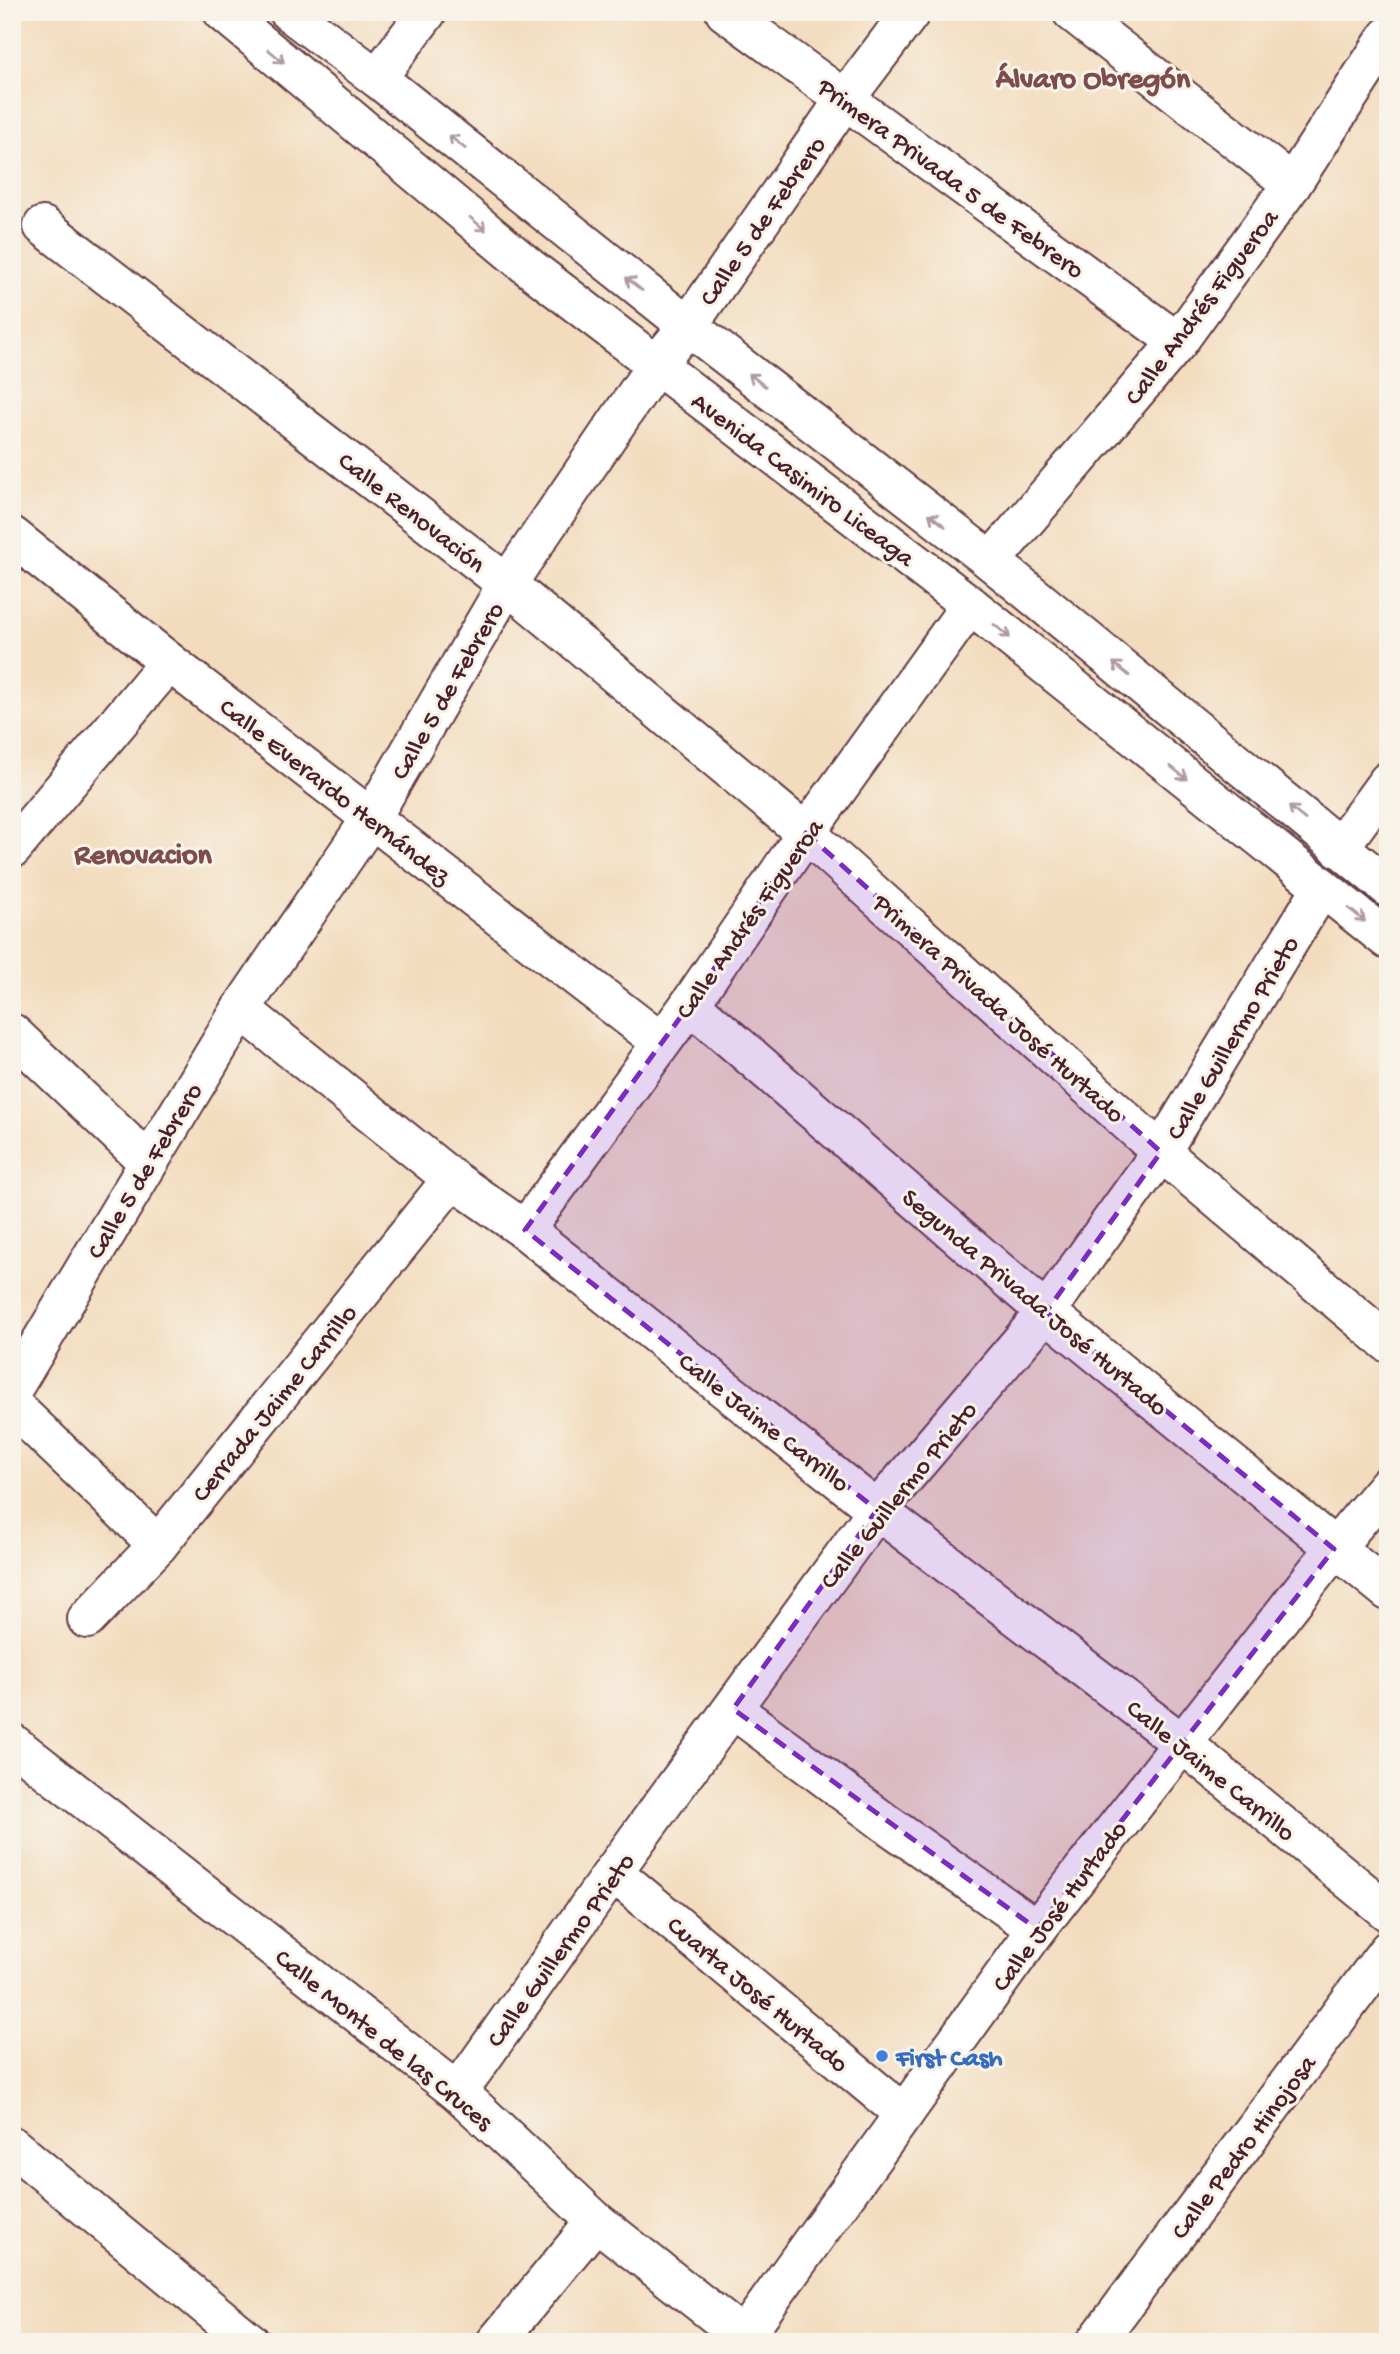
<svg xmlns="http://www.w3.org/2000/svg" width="1400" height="2354" font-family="'Gochi Hand',sans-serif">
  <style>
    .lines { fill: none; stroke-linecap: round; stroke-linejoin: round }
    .street-casing { stroke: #633b41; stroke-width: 42 }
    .secondary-casing { stroke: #633b41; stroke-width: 42 }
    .street { stroke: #fff; stroke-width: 38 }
    .secondary { stroke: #fff; stroke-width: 38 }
    .oneway { stroke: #ae9aa0 }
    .marked { fill: #7b2cbf; fill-opacity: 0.2; stroke: #7b2cbf; stroke-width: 5; stroke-dasharray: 14 9; stroke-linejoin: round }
    .shop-dot { fill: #3f7fe0; stroke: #f7f3e8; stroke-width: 2.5 }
    .labels { text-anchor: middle; stroke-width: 6; stroke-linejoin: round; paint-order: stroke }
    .street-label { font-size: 26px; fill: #4a1f2b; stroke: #f7f3e8 }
    .shop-label { font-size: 26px; font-weight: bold; fill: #366cbe; stroke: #f7f3e8; text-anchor: start }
    .quarter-label { font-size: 30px; font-weight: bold; fill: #7d4c4c; stroke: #f7f3e8 }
  </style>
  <rect width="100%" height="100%" fill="#f7f3e8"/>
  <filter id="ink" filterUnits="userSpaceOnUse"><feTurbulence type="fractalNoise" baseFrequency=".0143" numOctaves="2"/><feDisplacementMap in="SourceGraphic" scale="14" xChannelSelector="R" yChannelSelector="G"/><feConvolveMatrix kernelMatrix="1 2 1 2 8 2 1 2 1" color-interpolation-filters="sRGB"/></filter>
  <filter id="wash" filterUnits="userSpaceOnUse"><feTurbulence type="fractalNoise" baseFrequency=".00686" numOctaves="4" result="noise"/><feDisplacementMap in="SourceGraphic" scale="28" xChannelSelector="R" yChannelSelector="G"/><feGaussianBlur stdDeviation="1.57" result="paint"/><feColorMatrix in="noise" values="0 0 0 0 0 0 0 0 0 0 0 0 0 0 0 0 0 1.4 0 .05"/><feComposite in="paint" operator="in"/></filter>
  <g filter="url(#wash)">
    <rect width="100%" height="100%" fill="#f3dcbe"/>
  </g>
  <g filter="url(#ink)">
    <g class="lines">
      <defs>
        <g id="street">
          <path d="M725 12 1178 342"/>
          <path d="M1072 12 1292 184"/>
          <path d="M377 78 427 12"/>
          <path d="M43 226 507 584 806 833 1161 1152 1388 1343"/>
          <path d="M12 536 169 662 661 1042"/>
          <path d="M991 561 1178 342 1292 184 1388 36"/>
          <path d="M1339 848 1388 781"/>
          <path d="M12 849 169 662"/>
          <path d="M690 1004 1046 1312 1388 1591"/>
          <path d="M241 1009 452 1179 525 1230 877 1510 1182 1743 1388 1912"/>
          <path d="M12 1033 147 1161"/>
          <path d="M525 1230 690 1004 806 833 970 605"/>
          <path d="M12 1405 158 1545"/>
          <path d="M87 1619 158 1545 452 1179"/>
          <path d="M733 1709 887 1824 1037 1929"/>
          <path d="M613 1872 904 2114"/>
          <path d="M458 2092 613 1872 877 1510 1046 1312 1161 1152 1322 887"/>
          <path d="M12 2146 250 2342"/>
          <path d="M744 2336 1037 1929 1334 1549 1388 1485"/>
          <path d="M496 2342 596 2221"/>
          <path d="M1096 2342 1388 1950"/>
        </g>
        <g id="secondary">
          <path d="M223 12 530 268 970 605 1388 940"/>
          <path d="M289 12 377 78 688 326 991 561 1388 887"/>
          <path d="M12 1390 241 1009 372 817 507 584 656 365 688 326 845 99 911 12"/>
          <path d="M12 1743 458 2092 596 2221 750 2342"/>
        </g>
      </defs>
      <use href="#street" class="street-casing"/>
      <use href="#secondary" class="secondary-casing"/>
      <use href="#street" class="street"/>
      <use href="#secondary" class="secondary"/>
    </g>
    <defs><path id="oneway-shaft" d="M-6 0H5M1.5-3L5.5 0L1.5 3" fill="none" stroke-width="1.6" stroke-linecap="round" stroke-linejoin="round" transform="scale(1.75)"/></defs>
    <g class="oneway">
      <use href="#oneway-shaft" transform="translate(276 56) rotate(40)"/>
      <use href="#oneway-shaft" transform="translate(457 142) rotate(-141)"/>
      <use href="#oneway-shaft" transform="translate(478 224) rotate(40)"/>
      <use href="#oneway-shaft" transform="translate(634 284) rotate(-141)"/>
      <use href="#oneway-shaft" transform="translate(757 380) rotate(-142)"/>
      <use href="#oneway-shaft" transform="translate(937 520) rotate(-142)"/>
      <use href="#oneway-shaft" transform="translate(1002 631) rotate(39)"/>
      <use href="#oneway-shaft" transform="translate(1121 669) rotate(-141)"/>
      <use href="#oneway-shaft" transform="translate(1179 773) rotate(39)"/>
      <use href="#oneway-shaft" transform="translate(1297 813) rotate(-141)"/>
      <use href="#oneway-shaft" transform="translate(1357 915) rotate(39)"/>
    </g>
  </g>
  <path class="marked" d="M806 833 1161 1152 1046 1312 1334 1549 1037 1929 733 1709 877 1510 525 1230 690 1004Z"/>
  <circle class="shop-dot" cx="882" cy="2056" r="7"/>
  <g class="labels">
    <g class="street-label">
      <text transform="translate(952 177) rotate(36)" y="9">Primera Privada 5 de Febrero</text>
      <text transform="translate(761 220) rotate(-55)" y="9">Calle 5 de Febrero</text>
      <text transform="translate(1200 306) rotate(-53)" y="9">Calle Andrés Figueroa</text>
      <text transform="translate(804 478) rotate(37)" y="9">Avenida Casimiro Liceaga</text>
      <text transform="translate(413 511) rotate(38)" y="9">Calle Renovación</text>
      <text transform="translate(446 690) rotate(-60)" y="9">Calle 5 de Febrero</text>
      <text transform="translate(336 790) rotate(38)" y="9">Calle Everardo Hernández</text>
      <text transform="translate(748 918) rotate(-55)" y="9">Calle Andrés Figueroa</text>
      <text transform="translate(1000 1007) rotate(42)" y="9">Primera Privada José Hurtado</text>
      <text transform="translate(1231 1037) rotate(-59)" y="9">Calle Guillermo Prieto</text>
      <text transform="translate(143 1170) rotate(-59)" y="9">Calle 5 de Febrero</text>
      <text transform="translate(1036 1301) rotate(40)" y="9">Segunda Privada José Hurtado</text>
      <text transform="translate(273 1402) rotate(-51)" y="9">Cerrada Jaime Carrillo</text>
      <text transform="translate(765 1421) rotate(38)" y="9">Calle Jaime Carrillo</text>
      <text transform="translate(897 1494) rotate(-51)" y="9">Calle Guillermo Prieto</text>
      <text transform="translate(1212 1769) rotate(39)" y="9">Calle Jaime Carrillo</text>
      <text transform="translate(1058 1905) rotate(-53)" y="9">Calle José Hurtado</text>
      <text transform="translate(559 1949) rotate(-54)" y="9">Calle Guillermo Prieto</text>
      <text transform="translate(759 1993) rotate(40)" y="9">Cuarta José Hurtado</text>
      <text transform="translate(385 2038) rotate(39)" y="9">Calle Monte de las Cruces</text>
      <text transform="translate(1242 2146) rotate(-53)" y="9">Calle Pedro Hinojosa</text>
    </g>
    <g class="shop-label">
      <text x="896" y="2065">First Cash</text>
    </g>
    <g class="quarter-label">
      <text x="1093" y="87">Álvaro Obregón</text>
      <text x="143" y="863">Renovacion</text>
    </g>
  </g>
  <rect width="1400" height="2354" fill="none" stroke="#f7f3e8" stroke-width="42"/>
</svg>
